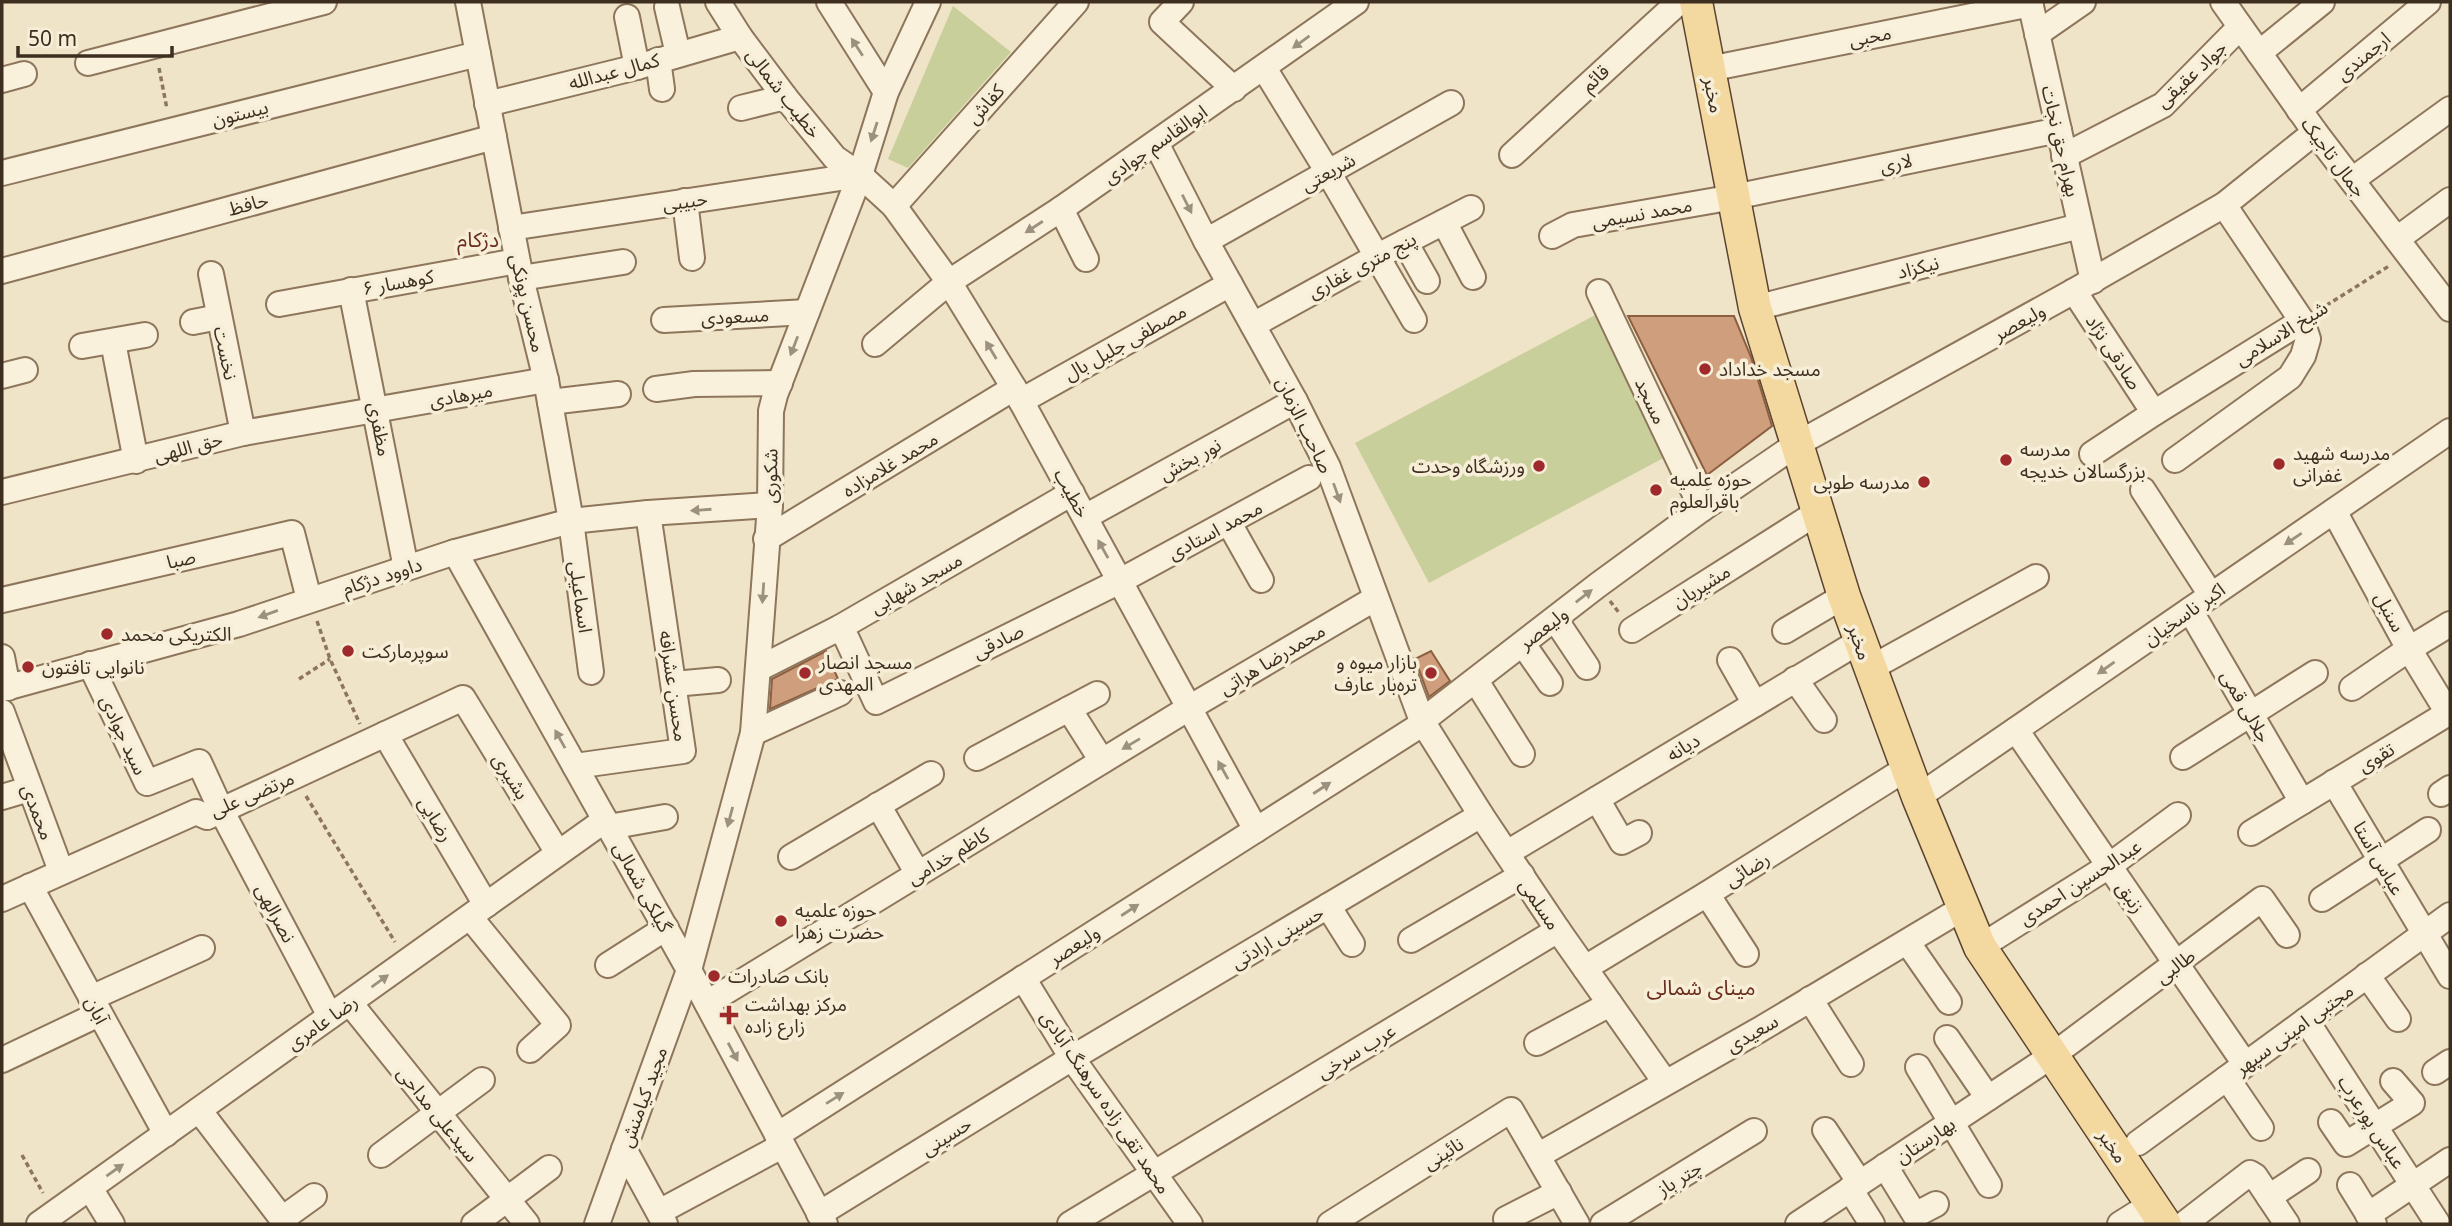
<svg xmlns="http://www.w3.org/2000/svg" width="2452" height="1226" font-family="Georgia,'Noto Sans Arabic',serif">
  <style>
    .green { fill: #c9cf9b }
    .building { fill: #cf9f7d; stroke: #8d5f41; stroke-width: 2 }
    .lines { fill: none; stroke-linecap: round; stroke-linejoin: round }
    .minor-casing { stroke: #8d765c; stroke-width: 28 }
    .major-casing { stroke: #5b4430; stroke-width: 35 }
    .path { stroke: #8d765c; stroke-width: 3.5; stroke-dasharray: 5 3.5; stroke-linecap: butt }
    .minor { stroke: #faf1dc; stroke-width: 24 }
    .major { stroke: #f3d9a0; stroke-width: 32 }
    .oneway { fill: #9c907e }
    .poi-dot { fill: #9e2a2b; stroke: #f7eed8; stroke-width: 2.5 }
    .labels { text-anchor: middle; stroke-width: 7; stroke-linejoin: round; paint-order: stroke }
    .street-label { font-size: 19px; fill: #3d2e20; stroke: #f7eed8 }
    .poi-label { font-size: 19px; fill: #3d2e20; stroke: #f7eed8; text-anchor: start }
    .neighbourhood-label { font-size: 21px; fill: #6b2e1e; stroke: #f7eed8 }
  </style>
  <rect width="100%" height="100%" fill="#f0e4c8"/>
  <g class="green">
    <path d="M953 6 1011 52 908 168 888 159Z"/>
    <path d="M1597 314 1671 454 1429 583 1355 443Z"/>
  </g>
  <g class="building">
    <path d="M1628 316H1734L1751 357 1772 426 1707 475Z"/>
    <path d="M826 651 838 679 770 709 772 679Z"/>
    <path d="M1431 651 1450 681 1429 697 1415 659Z"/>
  </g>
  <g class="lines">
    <defs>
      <g id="minor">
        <path d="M468 2 521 278 546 380 571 521 591 672"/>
        <path d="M718 2 740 37 785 97 835 158 860 175 894 206 949 282 1014 388 1256 830"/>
        <path d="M829 2 886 92"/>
        <path d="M1181 2 1162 22 1234 89"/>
        <path d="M2030 2 2093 281"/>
        <path d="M2223 2 2315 132 2450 309"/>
        <path d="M667 7 678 54"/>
        <path d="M627 17 637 67"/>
        <path d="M2037 34 2083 2"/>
        <path d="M2259 53 2322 2"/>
        <path d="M658 60 662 89"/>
        <path d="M88 63 324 2"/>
        <path d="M1264 68 1328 172 1414 320"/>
        <path d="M1709 69 2031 4"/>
        <path d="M2 80 24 74"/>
        <path d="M487 104 637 67 740 37"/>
        <path d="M741 108 785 97"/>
        <path d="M2299 110 2428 2"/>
        <path d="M1156 143 1206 241 1295 401 1328 467 1422 721 1481 815 1558 930 1665 1082"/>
        <path d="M1512 155 1679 2"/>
        <path d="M2064 156 2163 105 2240 27"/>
        <path d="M2 173 478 54"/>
        <path d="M2352 180 2450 109"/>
        <path d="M685 201 692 258"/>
        <path d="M894 206 1076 2"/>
        <path d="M1061 209 1086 259"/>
        <path d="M1444 222 1473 277"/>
        <path d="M511 228 860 175"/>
        <path d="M1552 236 1573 225 1734 197 2059 130"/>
        <path d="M2397 239 2450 200"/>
        <path d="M1206 241 1451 103"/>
        <path d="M1405 242 1427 281"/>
        <path d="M2 271 494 137"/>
        <path d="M211 274 243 433"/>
        <path d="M521 278 623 262"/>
        <path d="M351 290 406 568"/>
        <path d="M2074 291 2154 413"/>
        <path d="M1599 292 1702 509"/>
        <path d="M279 304 517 261"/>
        <path d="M1755 308 2080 226"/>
        <path d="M664 320 807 312"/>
        <path d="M193 322 219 317"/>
        <path d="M1253 325 1378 256 1471 208"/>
        <path d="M113 342 136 461"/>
        <path d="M875 344 949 282 1061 209 1356 2"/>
        <path d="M82 346 145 335"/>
        <path d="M2 376 25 370"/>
        <path d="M656 389 694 384 780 383"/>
        <path d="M1021 401 1230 284"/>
        <path d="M550 402 618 394"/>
        <path d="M2092 454 2154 413 2302 321"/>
        <path d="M2175 460 2290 377 2303 356 2308 339 2302 321 2224 205"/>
        <path d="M2143 490 2211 595"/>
        <path d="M2 492 243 433 546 380"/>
        <path d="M2334 511 2409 649 2448 713"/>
        <path d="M1085 517 1295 401"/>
        <path d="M1229 523 1261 580"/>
        <path d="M766 539 1014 388"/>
        <path d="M455 552 689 970 825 1224"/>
        <path d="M2 600 292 533 309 599"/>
        <path d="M2190 610 2302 802"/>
        <path d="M1555 619 1587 667"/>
        <path d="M839 628 847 639 876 702 1120 581 1309 478"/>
        <path d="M1632 630 1818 512"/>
        <path d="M1785 631 1844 596"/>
        <path d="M1523 644 1550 683"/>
        <path d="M2 657 8 688"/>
        <path d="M1730 660 1755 704"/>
        <path d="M90 664 147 783 199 762 221 810 330 1016"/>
        <path d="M758 669 839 628 1072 493"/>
        <path d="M1869 669 2036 577"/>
        <path d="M1795 679 1824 720"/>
        <path d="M1476 681 1522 754"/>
        <path d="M674 684 718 680"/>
        <path d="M2352 688 2409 649 2450 624"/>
        <path d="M2 689 239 624 455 552 571 521 648 513 770 505"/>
        <path d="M1069 709 1102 761"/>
        <path d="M2 712 61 871"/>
        <path d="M2016 730 2245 1064"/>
        <path d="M753 733 840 693"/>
        <path d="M385 734 486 905"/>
        <path d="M2183 757 2315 673"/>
        <path d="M977 758 1097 694"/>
        <path d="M575 766 683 751 648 513"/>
        <path d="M2334 782 2450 976"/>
        <path d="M2441 794 2450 788"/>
        <path d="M2 797 29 789"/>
        <path d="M1918 797 2450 431"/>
        <path d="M1597 799 1622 842 1639 833"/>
        <path d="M878 805 918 874"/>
        <path d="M609 827 665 817"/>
        <path d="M2251 833 2450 712"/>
        <path d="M1507 853 1860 641"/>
        <path d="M791 857 931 774"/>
        <path d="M30 886 166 1134"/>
        <path d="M1707 894 1746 954"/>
        <path d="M2 899 196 812 207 817 463 698 558 853"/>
        <path d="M2322 899 2428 830"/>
        <path d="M1328 906 1352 944"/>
        <path d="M470 917 558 1025 530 1050"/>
        <path d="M1411 940 1522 875"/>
        <path d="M1908 943 1949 1002"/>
        <path d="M1980 947 2109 866 2178 815"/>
        <path d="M608 965 666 928"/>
        <path d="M1585 968 1707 894 1907 768"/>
        <path d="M2367 975 2398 1019"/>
        <path d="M1023 978 1072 1058 1190 1224"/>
        <path d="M91 998 202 948"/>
        <path d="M1810 999 1851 1064"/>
        <path d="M350 1003 527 1224"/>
        <path d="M707 1003 1189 708 1376 598"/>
        <path d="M2306 1020 2438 1224"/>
        <path d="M1947 1038 1988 1098"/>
        <path d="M1537 1043 1610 1004"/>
        <path d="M2 1060 99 1014"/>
        <path d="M1918 1067 1989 1185"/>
        <path d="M2435 1072 2450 1062"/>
        <path d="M2227 1078 2261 1128"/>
        <path d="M199 1110 286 1224"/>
        <path d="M2331 1122 2346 1144 2412 1103 2393 1081"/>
        <path d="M1825 1130 1860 1183"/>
        <path d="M777 1135 1419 726 1422 721 1598 585 1702 509 1797 444 2074 291 2224 205 2315 132"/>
        <path d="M2138 1143 2450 915"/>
        <path d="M624 1149 665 1224"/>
        <path d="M381 1155 482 1080"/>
        <path d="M1539 1155 1759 1030 1963 908"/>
        <path d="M1885 1166 1915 1215 1936 1204"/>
        <path d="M2350 1185 2374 1224"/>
        <path d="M90 1188 112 1224"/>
        <path d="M1850 1189 1872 1224"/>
        <path d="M2269 1197 2308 1171"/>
        <path d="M659 1212 782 1146"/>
        <path d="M819 1214 1072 1058 1481 815"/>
        <path d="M2368 1215 2450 1160"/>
        <path d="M282 1219 314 1196"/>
        <path d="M1506 1219 1559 1192"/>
        <path d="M39 1224 605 820"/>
        <path d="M474 1224 549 1168"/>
        <path d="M597 1224 689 970 753 733 770 505 771 411 775 395 860 175 886 92 928 2"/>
        <path d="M1070 1224 1558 930"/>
        <path d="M1330 1224 1511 1110 1577 1224"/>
        <path d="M1603 1224 1754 1131"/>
        <path d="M1798 1224 2053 1055 2262 899 2287 935"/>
        <path d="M2120 1224 2152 1204"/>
        <path d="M2184 1224 2250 1173 2255 1176 2287 1224"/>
      </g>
      <path id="major" d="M1696 2 1755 308 1844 596 1918 797 1980 947 2165 1224"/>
    </defs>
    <use href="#minor" class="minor-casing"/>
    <use href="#major" class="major-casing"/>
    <g class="path">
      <path d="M159 68 167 109"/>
      <path d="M2319 310 2389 266"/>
      <path d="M1610 601 1620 614"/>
      <path d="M317 621 330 659 360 724"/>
      <path d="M299 679 330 659"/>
      <path d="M306 796 395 942"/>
      <path d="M22 1155 43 1193"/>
    </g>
    <use href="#minor" class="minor"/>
    <use href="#major" class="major"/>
  </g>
  <defs><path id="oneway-solid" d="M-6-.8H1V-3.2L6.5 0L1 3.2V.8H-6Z" transform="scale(1.75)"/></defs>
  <g class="oneway">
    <use href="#oneway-solid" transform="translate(1301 42) rotate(144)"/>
    <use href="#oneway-solid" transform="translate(857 47) rotate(-123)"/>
    <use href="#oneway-solid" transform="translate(874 132) rotate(108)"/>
    <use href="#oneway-solid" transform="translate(1187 204) rotate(63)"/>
    <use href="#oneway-solid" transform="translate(1034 227) rotate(147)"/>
    <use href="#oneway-solid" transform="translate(794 346) rotate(111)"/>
    <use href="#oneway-solid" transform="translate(991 350) rotate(-121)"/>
    <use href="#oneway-solid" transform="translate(1337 493) rotate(70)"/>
    <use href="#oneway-solid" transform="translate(701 510) rotate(176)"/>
    <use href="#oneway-solid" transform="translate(2293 539) rotate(146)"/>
    <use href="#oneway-solid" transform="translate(1103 549) rotate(-119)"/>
    <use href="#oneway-solid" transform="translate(763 593) rotate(94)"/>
    <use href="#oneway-solid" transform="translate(1584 596) rotate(-38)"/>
    <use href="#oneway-solid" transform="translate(268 614) rotate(160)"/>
    <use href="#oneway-solid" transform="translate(2106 668) rotate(145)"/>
    <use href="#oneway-solid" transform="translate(560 739) rotate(-119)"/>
    <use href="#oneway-solid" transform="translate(1131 744) rotate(149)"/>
    <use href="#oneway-solid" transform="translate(1223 770) rotate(-119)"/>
    <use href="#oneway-solid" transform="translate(1322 788) rotate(-33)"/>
    <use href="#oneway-solid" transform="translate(730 817) rotate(105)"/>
    <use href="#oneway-solid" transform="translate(1130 910) rotate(-33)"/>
    <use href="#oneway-solid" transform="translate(380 981) rotate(-36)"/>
    <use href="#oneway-solid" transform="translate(733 1052) rotate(62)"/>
    <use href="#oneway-solid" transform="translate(835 1098) rotate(-32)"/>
    <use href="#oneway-solid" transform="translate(115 1170) rotate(-35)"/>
  </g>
  <g class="poi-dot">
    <circle cx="1705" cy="369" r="7"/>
    <circle cx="2006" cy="460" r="7"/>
    <circle cx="2279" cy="464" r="7"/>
    <circle cx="1539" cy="466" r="7"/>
    <circle cx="1924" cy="482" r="7"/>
    <circle cx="1656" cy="490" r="7"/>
    <circle cx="107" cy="634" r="7"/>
    <circle cx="348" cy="651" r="7"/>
    <circle cx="28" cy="667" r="7"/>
    <circle cx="805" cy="673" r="7"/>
    <circle cx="1431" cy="673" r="7"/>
    <circle cx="781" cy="921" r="7"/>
    <circle cx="714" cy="976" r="7"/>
    <path d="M725.5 1004.5h7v7h7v7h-7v7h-7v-7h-7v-7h7z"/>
  </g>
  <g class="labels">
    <g class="street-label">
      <text transform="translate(1870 36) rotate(-11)" y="7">محبی</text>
      <text transform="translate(2363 56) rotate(-40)" y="7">ارجمندی</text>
      <text transform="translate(614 71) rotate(-15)" y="7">کمال عبدالله</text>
      <text transform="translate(2191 74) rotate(-43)" y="7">جواد عقیقی</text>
      <text transform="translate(1595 78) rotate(-43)" y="7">قائم</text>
      <text transform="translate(784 93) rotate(52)" y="7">خطیب شمالی</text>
      <text transform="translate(1714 95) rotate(79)" y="7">مخبر</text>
      <text transform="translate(985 104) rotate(-48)" y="7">کفاش</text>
      <text transform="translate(240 113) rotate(-14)" y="7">بیستون</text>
      <text transform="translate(2061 141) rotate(77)" y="7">بهرام حق نجات</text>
      <text transform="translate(1155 144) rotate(-35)" y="7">ابوالقاسم جوادی</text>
      <text transform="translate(2334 157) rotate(53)" y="7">جمال تاجیک</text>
      <text transform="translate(1896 163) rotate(-12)" y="7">لاری</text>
      <text transform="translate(1328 172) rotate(-29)" y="7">شریعتی</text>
      <text transform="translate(685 201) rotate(-8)" y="7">حبیبی</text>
      <text transform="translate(248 204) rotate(-15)" y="7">حافظ</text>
      <text transform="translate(1642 213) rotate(-10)" y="7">محمد نسیمی</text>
      <text transform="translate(1362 265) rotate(-28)" y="7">پنج متری غفاری</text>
      <text transform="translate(1918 267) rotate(-14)" y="7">نیکزاد</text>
      <text transform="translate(398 282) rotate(-10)" y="7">کوهسار ۶</text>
      <text transform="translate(528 303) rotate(77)" y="7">محسن پونکی</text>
      <text transform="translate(735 316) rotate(-3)" y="7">مسعودی</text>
      <text transform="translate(2019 322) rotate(-29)" y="7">ولیعصر</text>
      <text transform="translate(2281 333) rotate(-32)" y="7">شیخ الاسلامی</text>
      <text transform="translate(1125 342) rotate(-29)" y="7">مصطفی جلیل بال</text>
      <text transform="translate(2114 352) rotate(57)" y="7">صادقی نژاد</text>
      <text transform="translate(226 353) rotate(78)" y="7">نخست</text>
      <text transform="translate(461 395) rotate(-10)" y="7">میرهادی</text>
      <text transform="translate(1651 401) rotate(65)" y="7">مسجد</text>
      <text transform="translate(1305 425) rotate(64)" y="7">صاحب الزمان</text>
      <text transform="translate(380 429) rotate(79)" y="7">مظفری</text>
      <text transform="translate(188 447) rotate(-15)" y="7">حق اللهی</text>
      <text transform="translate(1190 459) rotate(-29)" y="7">نور بخش</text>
      <text transform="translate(890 464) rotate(-31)" y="7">محمد غلامزاده</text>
      <text transform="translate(770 476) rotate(-89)" y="7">شکوری</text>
      <text transform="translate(1072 493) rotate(61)" y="7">خطیب</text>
      <text transform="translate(1215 530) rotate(-28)" y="7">محمد استادی</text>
      <text transform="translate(181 559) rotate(-13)" y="7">صبا</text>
      <text transform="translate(382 576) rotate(-18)" y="7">داوود دژکام</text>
      <text transform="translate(916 583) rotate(-30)" y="7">مسجد شهابی</text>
      <text transform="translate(1701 586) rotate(-32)" y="7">مشیریان</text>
      <text transform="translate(581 597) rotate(82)" y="7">اسماعیلی</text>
      <text transform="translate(2390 612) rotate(62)" y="7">سنبل</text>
      <text transform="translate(2184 614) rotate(-35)" y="7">اکبر ناسخیان</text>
      <text transform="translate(1543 628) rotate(-38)" y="7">ولیعصر</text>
      <text transform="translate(998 641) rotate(-27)" y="7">صادقی</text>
      <text transform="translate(1860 642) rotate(71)" y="7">مخبر</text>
      <text transform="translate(1272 659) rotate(-31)" y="7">محمدرضا هراتی</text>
      <text transform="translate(674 686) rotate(82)" y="7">محسن عشرافه</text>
      <text transform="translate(2246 706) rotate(60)" y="7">جلالی قمی</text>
      <text transform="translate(124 735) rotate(65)" y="7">سید جوادی</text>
      <text transform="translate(1683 747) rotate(-31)" y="7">دیانه</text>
      <text transform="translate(2376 757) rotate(-31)" y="7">تقوی</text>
      <text transform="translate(511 776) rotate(58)" y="7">بشیری</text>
      <text transform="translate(252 794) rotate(-23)" y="7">مرتضی علی</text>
      <text transform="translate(38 812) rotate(69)" y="7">محمدی</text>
      <text transform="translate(436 819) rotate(59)" y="7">رضایی</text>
      <text transform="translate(948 856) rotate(-31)" y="7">کاظم خدامی</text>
      <text transform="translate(2379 858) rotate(60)" y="7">عباس آستا</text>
      <text transform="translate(1747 869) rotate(-32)" y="7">رضائی</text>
      <text transform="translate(2080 882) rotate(-33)" y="7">عبدالحسین احمدی</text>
      <text transform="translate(643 887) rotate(61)" y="7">گيلکی شمالی</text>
      <text transform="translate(2131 897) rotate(56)" y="7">زنبق</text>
      <text transform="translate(1540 904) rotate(56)" y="7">مسلمی</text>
      <text transform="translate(276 913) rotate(62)" y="7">نصرالهی</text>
      <text transform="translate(1277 937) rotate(-31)" y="7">حسینی ارادتی</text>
      <text transform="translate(1074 945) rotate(-33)" y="7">ولیعصر</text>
      <text transform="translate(2175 966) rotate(-37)" y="7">طالبی</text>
      <text transform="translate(97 1010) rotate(63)" y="7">آبان</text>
      <text transform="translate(322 1022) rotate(-35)" y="7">رضا عامری</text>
      <text transform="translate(2294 1029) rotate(-36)" y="7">مجتبی امینی سپهر</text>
      <text transform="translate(1752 1033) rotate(-30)" y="7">سعیدی</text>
      <text transform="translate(1356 1051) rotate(-31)" y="7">عرب سرخی</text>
      <text transform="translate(643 1097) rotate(-70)" y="7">مجید کیامنش</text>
      <text transform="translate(1106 1102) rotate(56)" y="7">محمد تقی زاده سرهنگ آبادی</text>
      <text transform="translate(438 1114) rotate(51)" y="7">سیدعلی مداحی</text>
      <text transform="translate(2372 1122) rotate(57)" y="7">عباس پورعرب</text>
      <text transform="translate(946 1136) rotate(-32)" y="7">حسینی</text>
      <text transform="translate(1925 1140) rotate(-34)" y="7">بهارستان</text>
      <text transform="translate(2113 1146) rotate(56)" y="7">مخبر</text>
      <text transform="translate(1443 1153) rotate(-32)" y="7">نائینی</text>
      <text transform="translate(1679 1178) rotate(-32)" y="7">چتر باز</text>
    </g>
    <g class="poi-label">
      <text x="1719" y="376">مسجد خداداد</text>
      <text x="2020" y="456">مدرسه<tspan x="2020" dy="22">بزرگسالان خدیجه</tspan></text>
      <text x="2293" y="460">مدرسه شهید<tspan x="2293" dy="22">غفرانی</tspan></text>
      <text x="1525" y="473" text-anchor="end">ورزشگاه وحدت</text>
      <text x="1670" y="486">حوزه علمیه<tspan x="1670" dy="22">باقرالعلوم</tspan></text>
      <text x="1910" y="489" text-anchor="end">مدرسه طوبی</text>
      <text x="121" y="641">الکتریکی محمد</text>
      <text x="362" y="658">سوپرمارکت</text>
      <text x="819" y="669">مسجد انصار<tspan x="819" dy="22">المهدی</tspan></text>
      <text x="1417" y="669" text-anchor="end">بازار میوه و<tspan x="1417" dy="22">تره‌بار عارف</tspan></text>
      <text x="42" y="674">نانوایی تافتون</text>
      <text x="795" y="917">حوزه علمیه<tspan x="795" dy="22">حضرت زهرا</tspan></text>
      <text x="728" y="983">بانک صادرات</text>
      <text x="745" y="1011">مرکز بهداشت<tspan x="745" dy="22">زارع زاده</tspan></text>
    </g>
    <g class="neighbourhood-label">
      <text x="478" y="247">دژکام</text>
      <text x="1701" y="995">مینای شمالی</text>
    </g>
  </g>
  <rect width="2452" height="1226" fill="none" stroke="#3d2e20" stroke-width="7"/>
  <path d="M18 46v10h154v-10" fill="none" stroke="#3d2e20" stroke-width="3.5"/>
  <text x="28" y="46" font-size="21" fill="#3d2e20" stroke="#f7eed8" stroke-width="5" paint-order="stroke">50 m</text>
</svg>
